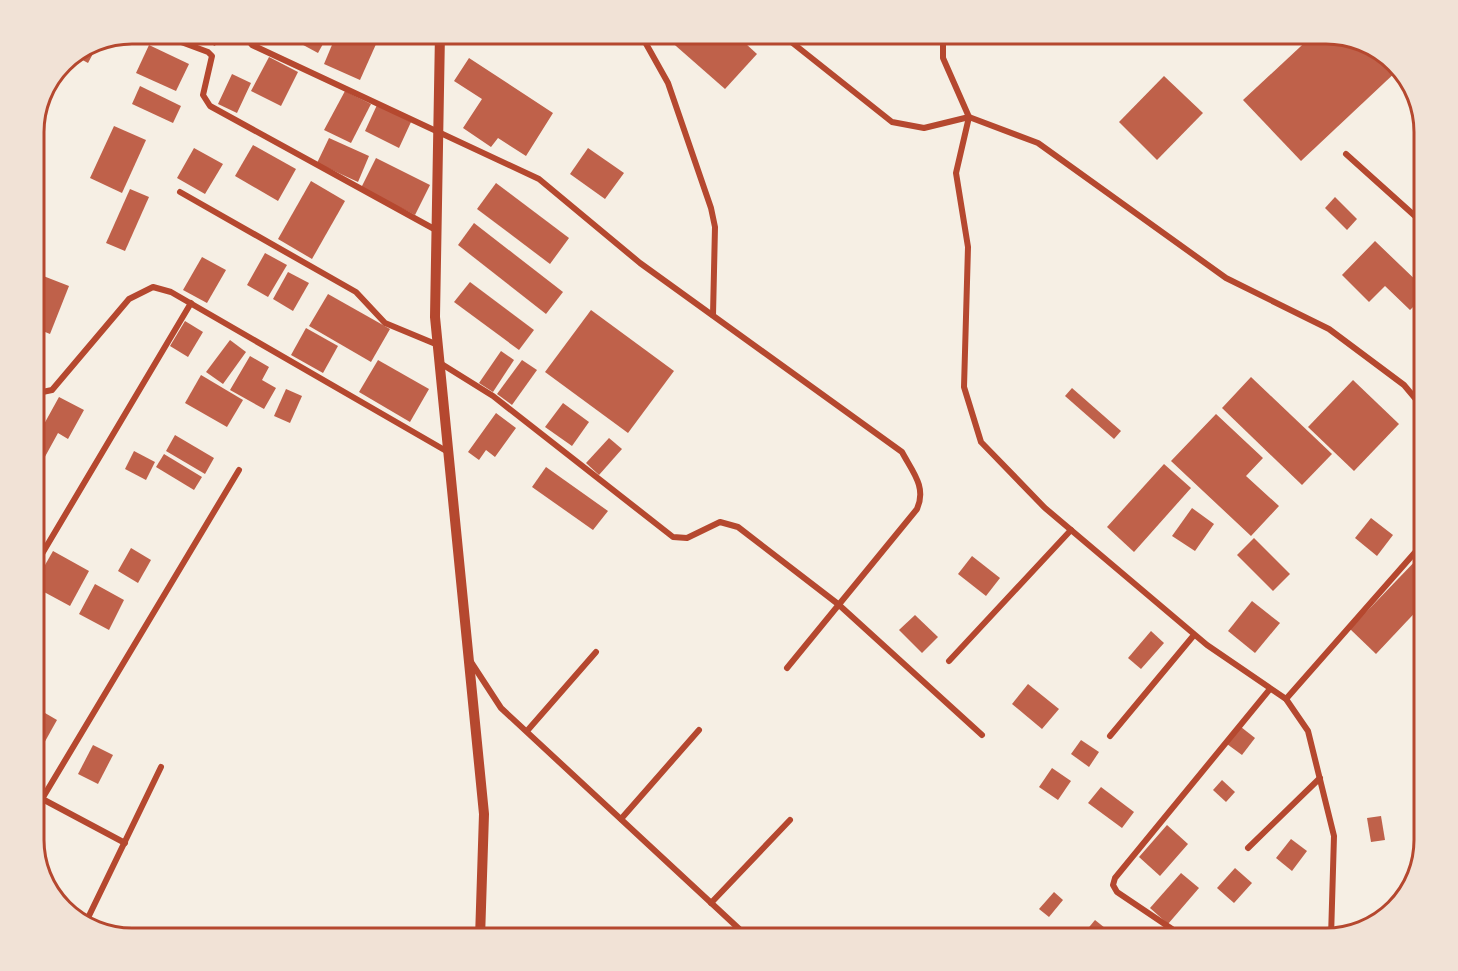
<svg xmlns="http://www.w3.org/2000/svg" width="1458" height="971" font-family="Literata,serif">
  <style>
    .building { fill: #bf614a }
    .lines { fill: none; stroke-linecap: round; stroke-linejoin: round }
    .minor { stroke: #b5482f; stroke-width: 6 }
    .tertiary { stroke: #b5482f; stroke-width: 10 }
    .rim { fill: none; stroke: #b5482f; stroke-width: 3 }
  </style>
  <rect width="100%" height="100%" fill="#f6efe4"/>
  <g class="building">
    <path d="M188 33H221L215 46Z"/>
    <path d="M281 33H329L318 53Z"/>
    <path d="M337 33H381L360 80 324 64Z"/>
    <path d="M673 33H734L757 54 725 89 668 39Z"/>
    <path d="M1315 33H1326L1381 50 1399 69 1301 161 1243 100Z"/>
    <path d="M149 45 189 64 176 91 136 73Z"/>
    <path d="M96 48 88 63 75 56Z"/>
    <path d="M269 57 298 72 281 106 251 91Z"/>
    <path d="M469 58 553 113 526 156 498 138 491 147 463 128 482 99 454 81Z"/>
    <path d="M232 74 251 83 237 113 218 104Z"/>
    <path d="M1164 76 1203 113 1157 160 1119 122Z"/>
    <path d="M140 86 181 106 173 123 132 104Z"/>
    <path d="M345 91 371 104 351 143 324 130Z"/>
    <path d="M377 105 411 122 399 148 365 131Z"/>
    <path d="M114 126 146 140 122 193 90 178Z"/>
    <path d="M329 138 369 156 358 182 317 163Z"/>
    <path d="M253 145 296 169 278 201 235 176Z"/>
    <path d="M194 148 223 164 205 194 177 178Z"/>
    <path d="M588 148 624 173 605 199 570 174Z"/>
    <path d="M376 158 430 185 415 215 361 188Z"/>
    <path d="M311 181 345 201 312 259 278 239Z"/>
    <path d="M496 183 569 238 550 264 477 209Z"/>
    <path d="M130 189 149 197 125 251 106 243Z"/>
    <path d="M1335 197 1357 219 1347 230 1325 208Z"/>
    <path d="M474 223 563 292 546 314 458 245Z"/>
    <path d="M1375 241 1425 289V295L1410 310 1385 286 1369 302 1342 275Z"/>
    <path d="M265 253 287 265 268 297 247 285Z"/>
    <path d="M202 257 226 270 207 303 183 290Z"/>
    <path d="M33 272 69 286 50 334 33 327Z"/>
    <path d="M288 272 309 283 293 311 273 299Z"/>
    <path d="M470 282 534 330 519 350 454 302Z"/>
    <path d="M328 294 390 329 371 362 309 326Z"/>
    <path d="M591 310 674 371 628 433 545 372Z"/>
    <path d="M185 321 203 332 188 357 170 346Z"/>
    <path d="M306 328 338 346 323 373 291 355Z"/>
    <path d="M230 340 246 352 223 384 206 372Z"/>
    <path d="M501 351 514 360 493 392 479 383Z"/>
    <path d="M250 356 269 367 262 380 276 388 264 409 230 390Z"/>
    <path d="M378 360 429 389 410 422 359 392Z"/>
    <path d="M522 360 537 370 512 405 497 394Z"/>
    <path d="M201 375 243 400 227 427 185 403Z"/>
    <path d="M1251 377 1332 454 1302 485 1222 408Z"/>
    <path d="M1353 380 1399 424 1354 471 1308 427Z"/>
    <path d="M1072 388 1121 431 1114 439 1065 396Z"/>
    <path d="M286 389 302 396 290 423 274 416Z"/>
    <path d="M59 397 84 410 68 439 58 433 41 464 33 460V444Z"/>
    <path d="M563 403 589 422 572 446 545 427Z"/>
    <path d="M496 413 516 428 495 457 486 450 479 460 468 452Z"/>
    <path d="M1216 414 1263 458 1246 476 1279 506 1251 536 1171 461Z"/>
    <path d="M175 435 214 458 205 474 166 451Z"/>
    <path d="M609 438 622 449 599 475 586 463Z"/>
    <path d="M134 451 155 462 146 480 125 469Z"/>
    <path d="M164 454 202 477 194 490 156 467Z"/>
    <path d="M1164 464 1191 488 1134 552 1107 527Z"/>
    <path d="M546 467 608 511 593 530 532 487Z"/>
    <path d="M1192 508 1214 524 1195 551 1172 536Z"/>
    <path d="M1371 518 1393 535 1377 556 1355 538Z"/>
    <path d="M1254 538 1290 574 1273 591 1237 555Z"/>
    <path d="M131 548 151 560 138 583 118 571Z"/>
    <path d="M53 551 89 571 70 606 33 586Z"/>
    <path d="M972 556 1000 578 986 596 958 574Z"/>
    <path d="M1420 556 1425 561V602L1376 654 1350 629Z"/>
    <path d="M95 584 124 600 109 630 79 614Z"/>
    <path d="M1252 601 1280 623 1255 653 1228 631Z"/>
    <path d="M915 615 938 637 922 653 899 630Z"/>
    <path d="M1151 631 1164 643 1141 669 1128 658Z"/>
    <path d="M1028 684 1059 709 1042 729 1012 704Z"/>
    <path d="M33 706 57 720 43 745 33 740Z"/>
    <path d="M1241 727 1255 738 1242 755 1227 744Z"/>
    <path d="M1081 740 1099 752 1089 767 1071 754Z"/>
    <path d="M93 745 113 755 98 784 78 774Z"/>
    <path d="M1052 768 1071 781 1058 800 1039 787Z"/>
    <path d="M1222 780 1235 792 1226 802 1213 790Z"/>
    <path d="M1101 787 1134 812 1122 828 1088 803Z"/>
    <path d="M1381 816 1385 840 1371 842 1367 818Z"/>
    <path d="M1167 825 1188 844 1160 876 1139 857Z"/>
    <path d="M1291 839 1307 851 1292 871 1276 858Z"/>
    <path d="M1235 868 1252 883 1234 903 1217 888Z"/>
    <path d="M1181 873 1199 888 1168 924 1150 908Z"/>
    <path d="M1054 892 1063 900 1049 917 1039 909Z"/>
    <path d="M1095 920 1110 932 1105 938H1080Z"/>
  </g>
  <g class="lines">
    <g class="minor">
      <path d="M157 33 208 52 212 56 203 95 210 106 436 230"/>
      <path d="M250 33 248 40 252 45 539 179 640 263 902 452C912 471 927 487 917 509L787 668"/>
      <path d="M640 33 668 83 711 208 715 227 713 315"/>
      <path d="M780 33 892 122 924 128 969 117 1038 143 1226 278 1329 329 1404 385 1425 410"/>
      <path d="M943 33V58L969 117 956 173 968 247 964 387 981 442 1045 508 1207 645 1286 699 1308 731 1334 836 1331 937"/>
      <path d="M1346 154 1425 225"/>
      <path d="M180 192 356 292 385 323 438 345"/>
      <path d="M440 363 493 396 673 537 687 538 720 522 738 527 838 604 982 735"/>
      <path d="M33 394 52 390 129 299 153 287 171 292 448 452"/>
      <path d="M33 569 191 303"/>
      <path d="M949 661 1071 530"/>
      <path d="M471 662 501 708 749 938"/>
      <path d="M1286 699 1425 541"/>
      <path d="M527 731 596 652"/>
      <path d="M1110 736 1194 635"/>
      <path d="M33 794 125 843"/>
      <path d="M33 814 239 470"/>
      <path d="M621 819 699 730"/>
      <path d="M1248 848 1320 778"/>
      <path d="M711 903 790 820"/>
      <path d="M85 924 161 767"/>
      <path d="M1172 929 1117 892 1113 885 1115 878 1270 689"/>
    </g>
    <path class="tertiary" d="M440 33 435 317 484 814 480 938"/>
  </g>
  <path d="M0 0H1458V971H0ZM132 44H1326A88 88 0 0 1 1414 132V840A88 88 0 0 1 1326 928H132A88 88 0 0 1 44 840V132A88 88 0 0 1 132 44Z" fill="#f1e2d6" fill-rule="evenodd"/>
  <path class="rim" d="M132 44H1326A88 88 0 0 1 1414 132V840A88 88 0 0 1 1326 928H132A88 88 0 0 1 44 840V132A88 88 0 0 1 132 44Z"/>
</svg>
